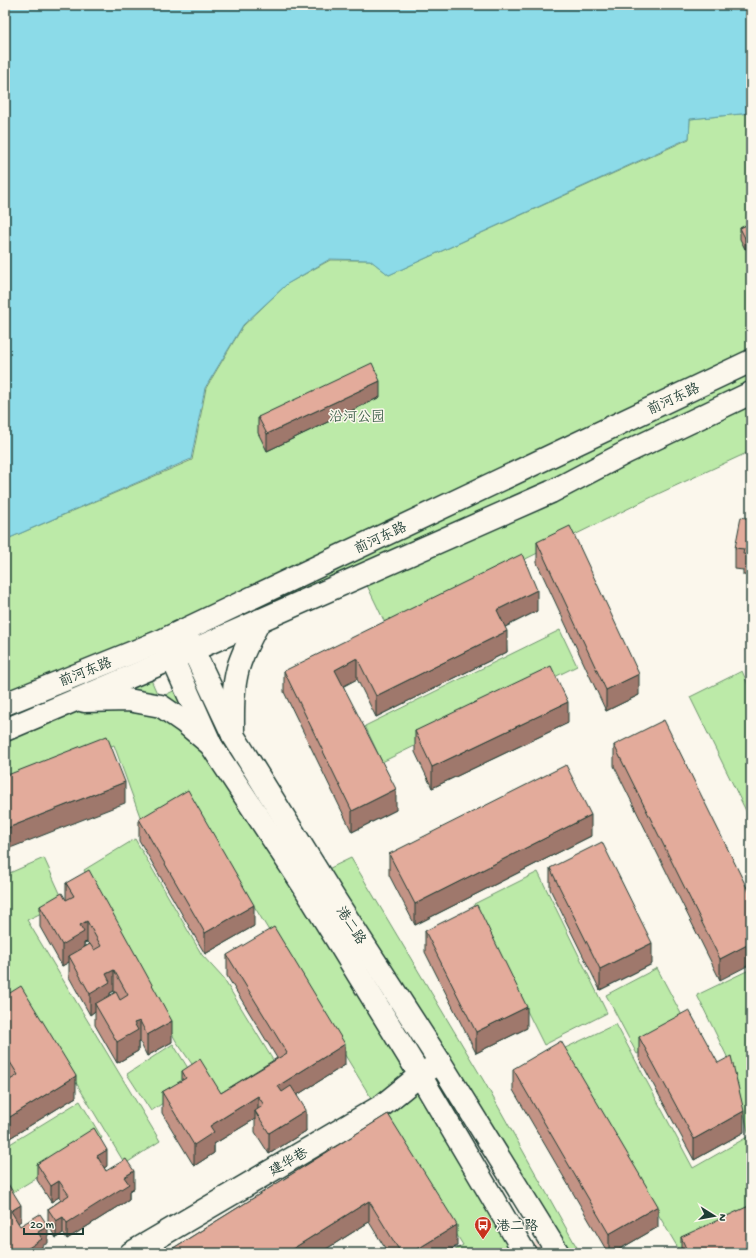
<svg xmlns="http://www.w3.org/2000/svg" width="756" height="1258" font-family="'Gochi Hand','LXGW WenKai TC',sans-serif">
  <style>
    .built { fill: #f4e0d4 }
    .green { fill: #bceaa8; stroke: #6e946e }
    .water { fill: #8cdbe8; stroke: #609ca0 }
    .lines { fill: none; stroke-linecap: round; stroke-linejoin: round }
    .minor-casing { stroke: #1f3d34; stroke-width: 25 }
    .major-casing { stroke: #1f3d34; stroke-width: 25 }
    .minor { stroke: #fbf7ec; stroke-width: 22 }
    .major { stroke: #fbf7ec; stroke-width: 22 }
    .wall { fill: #c39385; stroke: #1f3d34; fill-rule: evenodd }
    .shaded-wall { fill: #9f786c; stroke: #1f3d34 }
    .building { fill: #e3ab9b; stroke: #1f3d34 }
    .labels { text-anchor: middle; stroke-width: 3; stroke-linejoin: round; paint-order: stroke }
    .street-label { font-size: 14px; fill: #1f3d34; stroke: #fbf7ec }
    .park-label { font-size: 14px; fill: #3e604b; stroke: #fbf7ec }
    .poi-label { font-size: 14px; fill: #1f3d34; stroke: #fbf7ec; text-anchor: start }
  </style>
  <rect width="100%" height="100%" fill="#fbf7ec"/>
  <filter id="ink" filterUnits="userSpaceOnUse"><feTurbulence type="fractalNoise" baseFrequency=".025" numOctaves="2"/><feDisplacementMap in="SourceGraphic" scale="8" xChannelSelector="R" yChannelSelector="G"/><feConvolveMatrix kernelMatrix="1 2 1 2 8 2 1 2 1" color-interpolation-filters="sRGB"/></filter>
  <g filter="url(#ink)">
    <path class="built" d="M537 1241 544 1253H517Z"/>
    <g class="green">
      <path d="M751 113V391L5 725V540L192 460 206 388 243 326 287 284 330 260H370L389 275 689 139 690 119Z"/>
      <path d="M751 397V451L660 493 387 627 363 577Z"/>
      <path d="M560 630 577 666 382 762 365 726Z"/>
      <path d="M742 671 751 691V821L690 697Z"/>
      <path d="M149 675 159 698 198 679 430 1062 373 1101 188 798 142 822 114 745 5 788V738Z"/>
      <path d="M135 839 202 955 223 978 279 1070 221 1106 176 1041 84 870Z"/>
      <path d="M44 858 64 902 27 920 160 1141 125 1164 22 993 5 996V875Z"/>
      <path d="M351 858 485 1083 580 1253H547L324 871Z"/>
      <path d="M538 872 607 1013 544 1045 474 904Z"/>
      <path d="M657 968 688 1027 637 1054 606 995Z"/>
      <path d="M751 969V1028L748 1030 751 1037V1220L681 1253 561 1050 616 1024 693 1168 749 1136 735 1073 697 995Z"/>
      <path d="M173 1044 196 1081 151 1111 127 1074Z"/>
      <path d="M436 1079 536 1250 531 1253H451L463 1245 383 1114Z"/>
      <path d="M80 1101 102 1138 5 1197V1147Z"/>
    </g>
    <path class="water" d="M5 5H751V113L690 119 689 138 389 275 370 260 330 259 287 284 243 325 205 388 191 459 5 540Z"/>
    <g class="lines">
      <defs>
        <g id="minor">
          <path d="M185 633 233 735 336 901 440 1062 558 1253"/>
          <path d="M165 642 211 745 303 885 420 1075 525 1253"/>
          <path d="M131 1253 383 1105 420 1075 433 1067"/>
        </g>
        <g id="major">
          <path d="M84 701 128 700 161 706 184 722 211 745"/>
          <path d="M5 704 163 640 751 361"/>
          <path d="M5 730 193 650 551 492 627 452 751 393"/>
          <path d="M233 735C233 713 232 690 238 668 243 651 252 635 260 620"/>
        </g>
      </defs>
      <use href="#minor" class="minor-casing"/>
      <use href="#major" class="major-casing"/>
      <use href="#minor" class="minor"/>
      <use href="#major" class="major"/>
    </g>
    <g class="wall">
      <path d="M751 223V246L745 249 740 239V228Z"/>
      <path d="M380 397 267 451 258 433V417Z"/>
      <path d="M751 512V576L743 575V570L735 569V548L750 519Z"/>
      <path d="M537 542 639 695 606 711 537 563Z"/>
      <path d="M537 611 505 627 507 652 376 717 357 679 343 686 396 810 352 832 284 692V671Z"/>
      <path d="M568 723 432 788 415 752V731Z"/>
      <path d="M614 745 751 896 720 980 614 766Z"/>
      <path d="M139 819 254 926 205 954 139 840Z"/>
      <path d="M591 836 415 925 389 875V854Z"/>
      <path d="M550 868 652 964 600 990 550 889Z"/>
      <path d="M66 883 172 1042 147 1056 140 1042H138V1051L117 1063 95 1025V1011L90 1015 69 977V962L62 966 40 927V906L66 900ZM87 942 89 944 84 947V943ZM114 991 115 993 110 996V993Z"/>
      <path d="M425 931 527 1028 476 1053 425 952Z"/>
      <path d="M227 955 345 1065 297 1095 306 1131 269 1154 255 1132V1119L214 1144V1153L194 1166 162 1113V1092L182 1081V1071L221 1093 277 1058 227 976Z"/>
      <path d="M5 996 76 1097 5 1141V1083L8 1081 5 1075Z"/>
      <path d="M639 1037 744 1132 694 1160 639 1058Z"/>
      <path d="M513 1069 658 1227 613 1253H608L513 1090Z"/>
      <path d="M388 1114 457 1246 445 1253H388L369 1222 320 1253H167V1252Z"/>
      <path d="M37 1164 107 1166 104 1168 106 1171 134 1188 129 1191V1200L67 1239 63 1233 56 1238 48 1225V1209L61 1200 59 1197 51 1202 37 1180Z"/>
      <path d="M681 1237 751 1253H681Z"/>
    </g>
    <g class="shaded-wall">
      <path d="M751 235V246L745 249V238Z"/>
      <path d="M380 381V397L267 451V434Z"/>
      <path d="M537 590V611L497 631V610Z"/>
      <path d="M507 631V652L376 717V696Z"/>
      <path d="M357 658V679L335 691V670Z"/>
      <path d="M639 674V695L606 711V690Z"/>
      <path d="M568 702V723L432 788V767Z"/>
      <path d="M125 782V803L5 850V829Z"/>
      <path d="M396 789V810L352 832V811Z"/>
      <path d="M591 815V836L415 925V904Z"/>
      <path d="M254 905V926L205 954V933Z"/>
      <path d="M87 921V942L84 943V953L69 956V962L62 966V945L80 925Z"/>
      <path d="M652 943V964L600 990V969Z"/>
      <path d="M751 943V964L720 980V959Z"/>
      <path d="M114 970V991L110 993V1003L95 1004V1011L90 1015V994L106 974Z"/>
      <path d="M527 1007V1028L476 1053V1032Z"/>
      <path d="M140 1021V1042H138V1051L117 1063V1042L134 1023Z"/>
      <path d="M172 1021V1042L147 1056V1035Z"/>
      <path d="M345 1044V1065L278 1107V1086Z"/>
      <path d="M76 1076V1097L5 1141V1120Z"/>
      <path d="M258 1096V1117L255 1111V1119L214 1144V1153L194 1166V1145L210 1126Z"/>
      <path d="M306 1110V1131L269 1154V1133Z"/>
      <path d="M744 1111V1132L694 1160V1139Z"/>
      <path d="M107 1150V1166L97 1173V1156Z"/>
      <path d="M134 1171V1188L129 1191V1200L67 1239V1223L124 1177Z"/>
      <path d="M59 1181V1197L51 1202V1186Z"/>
      <path d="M369 1201V1222L320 1253H286Z"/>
      <path d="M21 1205V1221L11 1228V1211Z"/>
      <path d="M658 1206V1227L613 1253H609V1234Z"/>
      <path d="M63 1217V1233L56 1238V1221Z"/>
      <path d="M457 1225V1246L445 1253H411Z"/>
      <path d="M48 1226V1243L42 1246V1253H21L38 1232Z"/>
    </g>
    <g class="building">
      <path d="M751 223V235L745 238 740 228Z"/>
      <path d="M372 363 380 381 267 434 258 417Z"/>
      <path d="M751 512V555L743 554 744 549 735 548 741 517 750 519Z"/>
      <path d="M570 526 639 674 606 690 537 542Z"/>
      <path d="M522 554 537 590 497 610 507 631 376 696 357 658 335 670 396 789 352 811 284 671Z"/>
      <path d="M551 666 568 702 432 767 415 731Z"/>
      <path d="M664 720 751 896V943L720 959 614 745Z"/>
      <path d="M107 736 125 782 5 829V776Z"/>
      <path d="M566 765 591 815 415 904 389 854Z"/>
      <path d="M188 790 254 905 205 933 139 819Z"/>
      <path d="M602 842 652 943 600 969 550 868Z"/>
      <path d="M89 870 172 1021 147 1035 140 1021 134 1023 138 1030 117 1042 95 1004 116 992 120 1000 128 995 114 970 106 974 110 982 90 994 69 956 90 944 94 950 101 946 87 921 80 925 84 932 62 945 40 906 62 893 66 900 74 896 66 883Z"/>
      <path d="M477 905 527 1007 476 1032 425 931Z"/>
      <path d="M274 927 345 1044 278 1086 282 1092 291 1086 306 1110 269 1133 255 1111 264 1105 258 1096 210 1126 214 1132 194 1145 162 1092 186 1078 182 1071 200 1059 221 1093 287 1053 227 955Z"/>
      <path d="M21 986 76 1076 5 1120V1083L18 1075 5 1054V996Z"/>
      <path d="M689 1010 718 1063 731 1056 744 1111 694 1139 639 1037Z"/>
      <path d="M561 1041 658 1206 609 1234 513 1069Z"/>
      <path d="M388 1114 457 1225 411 1253H401L369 1201 286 1253H168L167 1252Z"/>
      <path d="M94 1128 107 1150 97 1156 106 1171 126 1159 134 1171 124 1177 129 1184 67 1223 63 1217 56 1221 48 1209 69 1195 59 1181 51 1186 37 1164Z"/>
      <path d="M8 1184 21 1205 11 1211 20 1226 40 1214 48 1226 38 1232 42 1239 21 1253H5V1185Z"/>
      <path d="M751 1205V1253H688L681 1237Z"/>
    </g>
  </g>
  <defs>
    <symbol id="bus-pin" viewBox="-11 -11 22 30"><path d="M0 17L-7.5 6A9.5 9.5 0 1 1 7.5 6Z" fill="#c8321e" stroke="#fbf7ec"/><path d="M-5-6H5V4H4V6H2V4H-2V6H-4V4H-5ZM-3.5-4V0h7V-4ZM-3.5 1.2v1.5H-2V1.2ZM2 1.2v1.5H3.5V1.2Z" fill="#fff"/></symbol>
  </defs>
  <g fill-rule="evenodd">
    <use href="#bus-pin" x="473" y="1215" width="20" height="27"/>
  </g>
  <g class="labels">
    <g class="street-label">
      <text transform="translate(673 398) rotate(-25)" y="5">前河东路</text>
      <text transform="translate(380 537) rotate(-25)" y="5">前河东路</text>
      <text transform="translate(85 671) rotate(-22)" y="5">前河东路</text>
      <text transform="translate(352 925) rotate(57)" y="5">港二路</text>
      <text transform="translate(288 1161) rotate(-30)" y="5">建华巷</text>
    </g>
    <g class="park-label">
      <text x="357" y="421">沿河公园</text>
    </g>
    <g class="poi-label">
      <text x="496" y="1230">港二路</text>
    </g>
  </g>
  <rect width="756" height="1258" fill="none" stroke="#fbf7ec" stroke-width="20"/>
  <rect x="10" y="10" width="736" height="1238" fill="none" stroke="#1f3d34" stroke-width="1.5" filter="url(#ink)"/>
  <g transform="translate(714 1216) rotate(101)" stroke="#fbf7ec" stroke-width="3" paint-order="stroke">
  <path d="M0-3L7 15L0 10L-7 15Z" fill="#1f3d34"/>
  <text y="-6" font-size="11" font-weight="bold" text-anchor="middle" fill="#1f3d34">N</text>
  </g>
  <path d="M24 1228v6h59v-6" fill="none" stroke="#1f3d34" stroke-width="2"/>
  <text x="30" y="1228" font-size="12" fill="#1f3d34" stroke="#fbf7ec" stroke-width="3" paint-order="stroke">20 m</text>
</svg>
